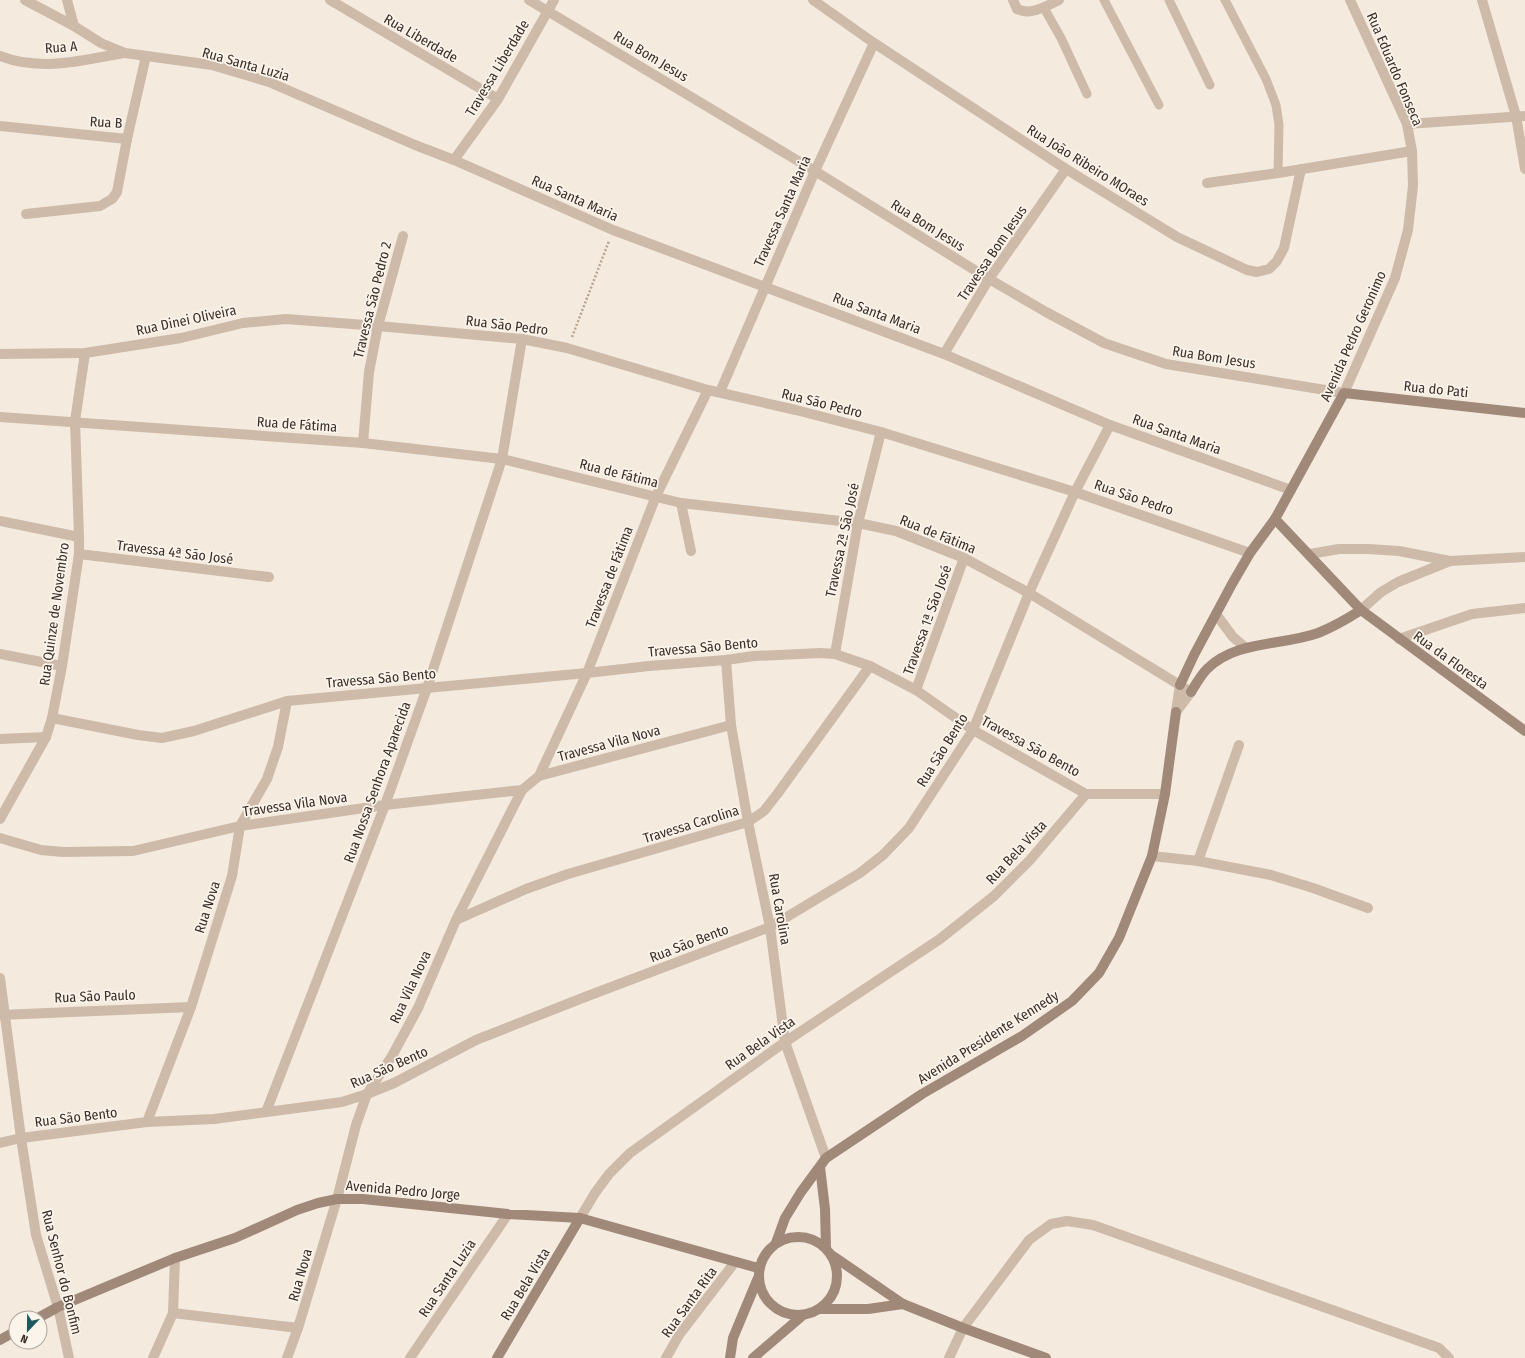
<svg xmlns="http://www.w3.org/2000/svg" width="1525" height="1358" font-family="'Fira Sans Condensed',sans-serif">
  <style>
    .lines { fill: none; stroke-linecap: round; stroke-linejoin: round }
    .path { stroke: #b9a493; stroke-width: 2.5; stroke-dasharray: 2 2; stroke-linecap: butt }
    .lane { stroke: #cdbaa9; stroke-width: 9 }
    .street { stroke: #cdbaa9; stroke-width: 10 }
    .secondary { stroke: #a1897a; stroke-width: 10 }
    .labels { text-anchor: middle; stroke-width: 3.5; stroke-linejoin: round; paint-order: stroke }
    .street-label { font-size: 14px; fill: #3a2f29; stroke: #fbf4eb }
  </style>
  <rect width="100%" height="100%" fill="#f4eade"/>
  <g class="lines">
    <path class="path" d="M572 337 609 241"/>
    <g class="lane">
      <path d="M1104 0 1159 105"/>
      <path d="M1169 0 1210 85"/>
      <path d="M1225 0 1266 79 1276 105 1279 125 1278 173"/>
      <path d="M1044 8 1061 38 1087 94"/>
    </g>
    <g class="street">
      <path d="M25 0 74 26 101 43 125 53 212 65 269 82 415 145 454 160 613 230 944 354 1110 425 1291 490"/>
      <path d="M67 0 74 26"/>
      <path d="M330 0 498 99"/>
      <path d="M529 0 815 171 989 279 1046 312 1104 343 1166 364 1344 393 1395 278 1408 230 1413 186 1412 151 1407 124 1350 0"/>
      <path d="M813 0 874 43 1066 169 1177 237 1247 270 1257 272 1269 269 1277 261 1284 248 1301 169"/>
      <path d="M1013 0 1017 9C1030 16 1047 6 1059 0"/>
      <path d="M1482 0 1516 116 1525 169"/>
      <path d="M0 56C40 72 84 60 124 53"/>
      <path d="M1407 124 1525 116"/>
      <path d="M0 126 127 139 146 56"/>
      <path d="M454 160 498 99 554 0"/>
      <path d="M1207 183 1278 173 1412 151"/>
      <path d="M26 214 100 206 112 199 117 192 127 139"/>
      <path d="M0 354 85 353 181 338 243 323 286 319 378 326 522 339 567 348 708 390 796 410 881 432 1075 492 1250 553"/>
      <path d="M944 354 989 279 1066 169"/>
      <path d="M720 392 815 171 874 43"/>
      <path d="M0 417 363 443 502 459 681 503 858 523 896 531 964 558 1029 593 1191 692 1176 712"/>
      <path d="M363 443 369 372 378 326 403 236"/>
      <path d="M681 503 691 551"/>
      <path d="M0 521 79 537"/>
      <path d="M79 554 269 577"/>
      <path d="M1310 554 1339 549H1368L1399 551 1450 561 1525 557"/>
      <path d="M1361 610 1381 592 1398 582 1450 561"/>
      <path d="M1216 614 1233 637 1246 648"/>
      <path d="M1399 639 1472 614 1525 608"/>
      <path d="M0 654 62 666"/>
      <path d="M835 654 858 523 881 432"/>
      <path d="M726 660 731 725 748 822 770 927 785 1042 826 1158"/>
      <path d="M916 690 964 558"/>
      <path d="M1176 711 1180 685"/>
      <path d="M52 718 138 735 162 738 194 731 287 701 587 673 649 666 726 660 754 656 821 653 835 654 870 666 916 690 973 730 1086 794"/>
      <path d="M0 739 46 737"/>
      <path d="M539 776 587 673 656 496 708 390"/>
      <path d="M1086 794H1165"/>
      <path d="M0 819 46 737 52 718 62 666 79 554V537L75 421 85 353"/>
      <path d="M0 838 41 850 63 852 133 851 240 826 385 805 522 790 539 776 731 725"/>
      <path d="M1152 856 1198 861 1239 745"/>
      <path d="M1198 861 1271 875 1313 888 1368 908"/>
      <path d="M456 920 526 889 568 874 748 822 764 811 778 793 870 666"/>
      <path d="M0 978 21 1138 36 1235 58 1307 69 1358"/>
      <path d="M0 1015 191 1007"/>
      <path d="M266 1112 385 805 427 688 502 459 522 339"/>
      <path d="M147 1122 191 1007 232 876 240 826 267 779 278 747 287 701"/>
      <path d="M0 1143 21 1138 147 1122 214 1119 342 1102 367 1094 394 1083 476 1040 585 997 770 927 860 873 883 855 909 828 973 730 1029 593 1075 492 1110 425"/>
      <path d="M580 1218 595 1193 609 1174 630 1153 785 1042 940 939 994 896 1030 860 1086 794"/>
      <path d="M173 1313 298 1328"/>
      <path d="M153 1358 173 1313 175 1258"/>
      <path d="M287 1358 298 1328 337 1199 356 1125 367 1094 392 1056 418 1008 456 920 522 790"/>
      <path d="M410 1358 508 1214"/>
      <path d="M666 1358 679 1335 735 1262"/>
      <path d="M949 1358 963 1328 1029 1240 1051 1224 1067 1221 1093 1225 1439 1348 1449 1358"/>
    </g>
    <g class="secondary">
      <path d="M1275 519 1361 610 1525 731"/>
      <path d="M1180 685 1194 655 1232 584 1250 553 1275 519 1344 393 1525 413"/>
      <path d="M1191 692C1196 684 1201 675 1207 669 1236 640 1282 646 1318 633 1333 627 1347 619 1361 610"/>
      <path d="M820 1167 825 1209 826 1248"/>
      <circle cx="798" cy="1276" r="39"/>
      <path d="M776 1243 785 1218 801 1192 826 1158 922 1094 1022 1036 1072 1001 1099 973 1119 938 1152 856 1165 794 1176 712"/>
      <path d="M833 1256 903 1304 963 1328 1046 1358"/>
      <path d="M820 1309H868L903 1304"/>
      <path d="M38 1318 58 1307 175 1258 235 1238 297 1210 318 1203 337 1199H363L508 1214 580 1218 758 1268"/>
      <path d="M0 1340 16 1331"/>
      <path d="M497 1358 580 1218"/>
      <path d="M730 1358 733 1338 758 1278"/>
      <path d="M753 1358 802 1316"/>
    </g>
  </g>
  <g class="labels">
    <g class="street-label">
      <text transform="translate(421 38) rotate(30)" y="5">Rua Liberdade</text>
      <text transform="translate(61 47) rotate(-4)" y="5">Rua A</text>
      <text transform="translate(651 56) rotate(31)" y="5">Rua Bom Jesus</text>
      <text transform="translate(246 64) rotate(16)" y="5">Rua Santa Luzia</text>
      <text transform="translate(497 68) rotate(-59)" y="5">Travessa Liberdade</text>
      <text transform="translate(1395 69) rotate(67)" y="5">Rua Eduardo Fonseca</text>
      <text transform="translate(106 122) rotate(3)" y="5">Rua B</text>
      <text transform="translate(1088 165) rotate(32)" y="5">Rua João Ribeiro MOraes</text>
      <text transform="translate(575 198) rotate(24)" y="5">Rua Santa Maria</text>
      <text transform="translate(782 211) rotate(-66)" y="5">Travessa Santa Maria</text>
      <text transform="translate(928 225) rotate(32)" y="5">Rua Bom Jesus</text>
      <text transform="translate(992 253) rotate(-56)" y="5">Travessa Bom Jesus</text>
      <text transform="translate(372 300) rotate(-76)" y="5">Travessa São Pedro 2</text>
      <text transform="translate(877 313) rotate(21)" y="5">Rua Santa Maria</text>
      <text transform="translate(186 320) rotate(-12)" y="5">Rua Dinei Oliveira</text>
      <text transform="translate(507 325) rotate(7)" y="5">Rua São Pedro</text>
      <text transform="translate(1353 336) rotate(-66)" y="5">Avenida Pedro Geronimo</text>
      <text transform="translate(1214 357) rotate(9)" y="5">Rua Bom Jesus</text>
      <text transform="translate(1436 389) rotate(6)" y="5">Rua do Pati</text>
      <text transform="translate(822 403) rotate(14)" y="5">Rua São Pedro</text>
      <text transform="translate(297 424) rotate(4)" y="5">Rua de Fátima</text>
      <text transform="translate(1177 434) rotate(20)" y="5">Rua Santa Maria</text>
      <text transform="translate(619 473) rotate(14)" y="5">Rua de Fátima</text>
      <text transform="translate(1134 497) rotate(19)" y="5">Rua São Pedro</text>
      <text transform="translate(938 534) rotate(22)" y="5">Rua de Fátima</text>
      <text transform="translate(842 540) rotate(-78)" y="5">Travessa 2ª São José</text>
      <text transform="translate(175 552) rotate(7)" y="5">Travessa 4ª São José</text>
      <text transform="translate(609 577) rotate(-69)" y="5">Travessa de Fátima</text>
      <text transform="translate(54 614) rotate(-82)" y="5">Rua Quinze de Novembro</text>
      <text transform="translate(927 620) rotate(-70)" y="5">Travessa 1ª São José</text>
      <text transform="translate(703 647) rotate(-5)" y="5">Travessa São Bento</text>
      <text transform="translate(1451 660) rotate(36)" y="5">Rua da Floresta</text>
      <text transform="translate(381 678) rotate(-5)" y="5">Travessa São Bento</text>
      <text transform="translate(609 743) rotate(-15)" y="5">Travessa Vila Nova</text>
      <text transform="translate(1031 746) rotate(29)" y="5">Travessa São Bento</text>
      <text transform="translate(942 750) rotate(-58)" y="5">Rua São Bento</text>
      <text transform="translate(377 782) rotate(-70)" y="5">Rua Nossa Senhora Aparecida</text>
      <text transform="translate(295 804) rotate(-8)" y="5">Travessa Vila Nova</text>
      <text transform="translate(691 824) rotate(-17)" y="5">Travessa Carolina</text>
      <text transform="translate(1016 852) rotate(-47)" y="5">Rua Bela Vista</text>
      <text transform="translate(207 907) rotate(-72)" y="5">Rua Nova</text>
      <text transform="translate(780 909) rotate(80)" y="5">Rua Carolina</text>
      <text transform="translate(689 943) rotate(-21)" y="5">Rua São Bento</text>
      <text transform="translate(410 987) rotate(-65)" y="5">Rua Vila Nova</text>
      <text transform="translate(95 996) rotate(-2)" y="5">Rua São Paulo</text>
      <text transform="translate(988 1037) rotate(-32)" y="5">Avenida Presidente Kennedy</text>
      <text transform="translate(760 1043) rotate(-35)" y="5">Rua Bela Vista</text>
      <text transform="translate(389 1067) rotate(-24)" y="5">Rua São Bento</text>
      <text transform="translate(76 1117) rotate(-7)" y="5">Rua São Bento</text>
      <text transform="translate(403 1190) rotate(5)" y="5">Avenida Pedro Jorge</text>
      <text transform="translate(62 1272) rotate(76)" y="5">Rua Senhor do Bonfim</text>
      <text transform="translate(300 1275) rotate(-74)" y="5">Rua Nova</text>
      <text transform="translate(447 1278) rotate(-56)" y="5">Rua Santa Luzia</text>
      <text transform="translate(525 1284) rotate(-59)" y="5">Rua Bela Vista</text>
      <text transform="translate(689 1302) rotate(-54)" y="5">Rua Santa Rita</text>
    </g>
  </g>
  <g transform="translate(28 1330) rotate(202)"><circle r="19" fill="#fbf4eb" stroke="#aea59d"/>
  <path d="M0-3L7 15L0 10L-7 15Z" fill="#1c5a5f"/>
  <text y="-6" font-size="11" font-weight="bold" text-anchor="middle" fill="#3a2f29">N</text>
  </g>
</svg>
